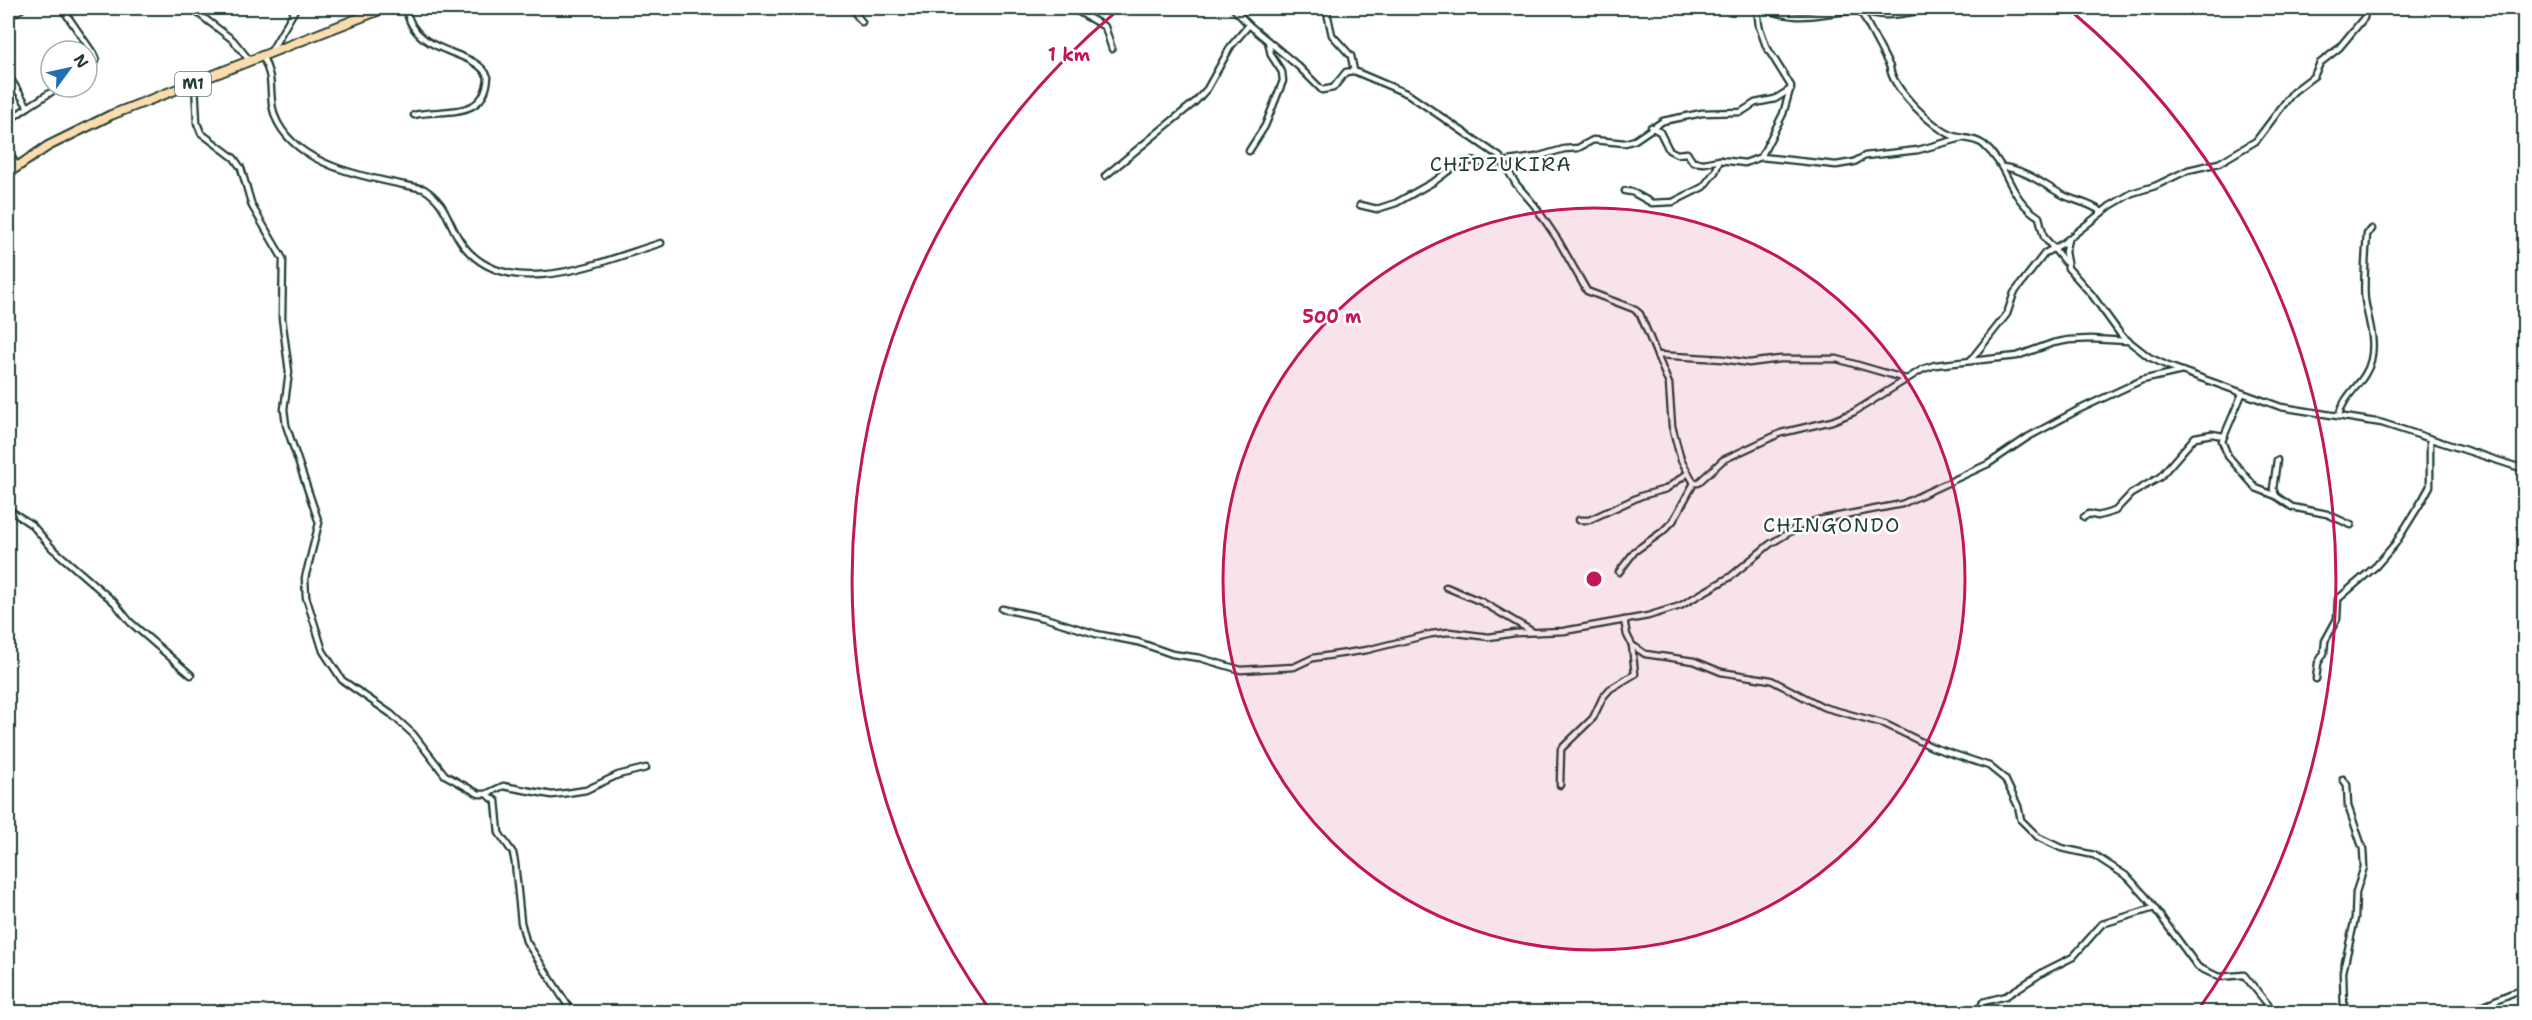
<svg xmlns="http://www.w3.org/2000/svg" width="2532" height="1020" font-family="'Shantell Sans',sans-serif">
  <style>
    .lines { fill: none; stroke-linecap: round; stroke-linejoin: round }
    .minor-casing { stroke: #1f3d34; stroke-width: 9 }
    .trunk-casing { stroke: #1f3d34; stroke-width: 12 }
    .minor { stroke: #fff; stroke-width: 4.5 }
    .trunk { stroke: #fcdcac; stroke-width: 8 }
    .ring { fill: none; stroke: #c2185b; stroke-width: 3 }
    .labels { text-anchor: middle; stroke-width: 5; stroke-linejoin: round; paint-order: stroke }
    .shield { fill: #fff; stroke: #627771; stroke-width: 1.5 }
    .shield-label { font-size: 15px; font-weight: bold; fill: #1f3d34 }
    .quarter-label { font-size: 20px; letter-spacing: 1.5px; fill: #1f3d34; stroke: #fff }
    .centre { fill: #c2185b; stroke: #fff; stroke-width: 3 }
    .ring-label { font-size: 18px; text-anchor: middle; font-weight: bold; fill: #c2185b; stroke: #fff; stroke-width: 5; stroke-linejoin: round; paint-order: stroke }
  </style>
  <rect width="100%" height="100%" fill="#fff"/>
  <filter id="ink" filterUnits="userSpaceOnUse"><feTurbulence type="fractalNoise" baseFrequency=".0167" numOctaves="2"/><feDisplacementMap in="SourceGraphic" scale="12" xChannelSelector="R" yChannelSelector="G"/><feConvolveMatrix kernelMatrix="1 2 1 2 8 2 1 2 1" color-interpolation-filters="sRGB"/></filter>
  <g filter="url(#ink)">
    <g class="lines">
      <defs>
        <g id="minor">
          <path d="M62 8 93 53 96 60 87 69"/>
          <path d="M191 8 233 40 250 61"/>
          <path d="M406 8C414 58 475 47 488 77 485 121 444 108 414 115"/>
          <path d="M851 8 862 22"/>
          <path d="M1072 8 1105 27 1112 49"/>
          <path d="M1233 8 1249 25 1298 66 1322 90 1333 88 1346 72 1354 71 1408 94 1500 157 1516 184 1535 206 1558 240 1587 291 1634 309 1640 314 1669 384 1672 426 1681 460 1694 483"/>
          <path d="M1326 8 1332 35 1351 56 1354 71"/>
          <path d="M1764 8C1801 23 1815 13 1852 11 1863 10 1873 14 1884 15 1900 16 1919 10 1935 8"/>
          <path d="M1859 8 1890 67C1891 87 1934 130 1954 136 1964 139 1976 138 1984 145 2010 168 2008 198 2039 217L2044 237 2065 262"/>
          <path d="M8 17 23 8"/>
          <path d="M271 51 296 8"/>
          <path d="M263 56C265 63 269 71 270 78 272 93 270 109 278 123 303 170 377 179 424 189 449 205 447 224 463 245 509 305 604 260 661 243"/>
          <path d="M8 75 28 107 59 87"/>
          <path d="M195 83 197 123 201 133 234 158 241 168 252 206 283 259 282 318 289 372 284 409 286 425 319 523 305 578 306 597 323 651 342 680 391 714 413 734 445 775 479 794H486L503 786 552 795 567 793 586 790 618 775 646 768"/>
          <path d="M8 121 28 107"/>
          <path d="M1651 127 1660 132 1669 150 1677 154 1687 153 1693 162 1704 163 1720 160 1745 163 1761 157 1783 114 1791 86 1766 46 1759 26 1757 8"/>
          <path d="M8 151 17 166"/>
          <path d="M1249 151 1265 126 1283 81 1282 72 1271 55 1268 41"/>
          <path d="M1761 157 1836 165 1854 162 1865 156 1918 150 1962 138"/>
          <path d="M2003 167C2026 170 2042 184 2063 195 2077 202 2088 202 2102 212"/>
          <path d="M1105 176 1195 102 1207 89 1231 46 1249 25"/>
          <path d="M1625 191 1632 192 1652 203 1673 202 1703 187 1715 172 1720 160"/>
          <path d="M1360 205 1377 209 1396 203 1435 181 1459 163 1472 161 1486 164 1536 157 1564 149 1578 148 1593 140 1625 143 1635 140 1663 121 1702 113 1741 112 1755 103 1775 99 1791 89"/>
          <path d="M2068 240 2065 252 2068 268 2092 295 2121 335 2149 357 2168 366 2281 407 2382 423 2524 469"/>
          <path d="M1657 355 1723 359 1749 363 1780 359H1837L1906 379"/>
          <path d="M1970 361 2007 314 2014 293 2045 253 2062 244 2110 206 2132 193 2155 186 2188 170 2219 163 2256 141 2293 92 2314 76 2320 63 2339 48 2364 18 2366 8"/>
          <path d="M2242 394 2222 441 2228 456 2256 488 2276 496 2292 507 2327 514 2351 525"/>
          <path d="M2339 415C2344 393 2366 383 2371 360 2376 339 2368 320 2365 300 2363 285 2366 250 2367 234L2372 229"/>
          <path d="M2276 496 2273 489 2277 460"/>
          <path d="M8 509 32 525 52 548 114 602 130 622 191 675"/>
          <path d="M2084 517 2089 514 2098 516 2115 511 2131 494 2160 477 2195 437 2212 434 2223 436"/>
          <path d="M1579 520H1589L1641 496 1666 489 1688 473"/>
          <path d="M1619 572 1635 551 1662 532 1673 521 1694 483H1698L1723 460 1781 433 1832 421 1854 412 1923 369 1935 365 2017 356 2053 343 2069 340 2091 339 2128 341"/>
          <path d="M1446 587 1482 602 1533 632"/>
          <path d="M1002 609 1045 618 1096 634 1138 642 1172 654 1200 658 1241 670 1294 667 1313 658 1367 650 1431 634 1449 632 1489 637 1515 633 1564 631 1648 616 1680 606 1730 577 1770 544 1800 526 1818 520 1902 504 1988 464 2028 437 2078 410 2142 380 2182 371"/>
          <path d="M1624 620 1627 635 1632 645 1645 654 1694 661 1721 672 1771 680 1823 707 1885 724 1932 747 1989 766 2005 779 2018 806 2021 820 2038 837 2061 848 2094 855 2128 877 2147 898 2198 967 2219 977 2244 975 2274 1012"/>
          <path d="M2316 679 2318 663 2324 653 2325 641 2337 619 2338 599 2376 566 2395 544 2423 499 2430 486V440"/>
          <path d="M2343 779 2347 785 2348 806 2363 849 2364 867 2356 892 2355 918 2343 972 2344 1012"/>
          <path d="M1560 785 1561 749 1593 718 1603 697 1610 689 1635 674 1632 645"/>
          <path d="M486 794 496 801 499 833 513 853 515 863 521 922 526 941 572 1012"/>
          <path d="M8 1009 9 1012"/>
          <path d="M1979 1012 1983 1002 2006 996 2045 971 2073 957 2102 924 2154 908"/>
          <path d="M2468 1012 2524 988"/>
        </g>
        <path id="trunk" d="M8 173 48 146 111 115 385 8"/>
      </defs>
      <use href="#minor" class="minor-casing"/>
      <use href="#trunk" class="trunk-casing"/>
      <use href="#minor" class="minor"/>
      <use href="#trunk" class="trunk"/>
    </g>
  </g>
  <circle cx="1594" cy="579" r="371" fill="#c2185b" fill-opacity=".12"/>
  <g class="ring">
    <circle cx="1594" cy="579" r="371"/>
    <path d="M990 1010A742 742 0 0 1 1117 11M2071 11A742 742 0 0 1 2198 1010"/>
  </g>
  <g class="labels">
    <rect class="shield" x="175" y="72" width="36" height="24" rx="4.5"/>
    <g class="shield-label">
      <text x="193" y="89">M1</text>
    </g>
    <g class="quarter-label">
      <text x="1501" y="171">CHIDZUKIRA</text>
      <text x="1832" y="532">CHINGONDO</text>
    </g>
  </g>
  <circle cx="1594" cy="579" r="9" class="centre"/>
  <g class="ring-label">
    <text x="1069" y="61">1 km</text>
    <text x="1332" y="323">500 m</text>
  </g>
  <rect width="2532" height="1020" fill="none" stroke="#fff" stroke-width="30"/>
  <rect x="15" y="15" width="2502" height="990" fill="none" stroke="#1f3d34" stroke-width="2" filter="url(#ink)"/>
  <g transform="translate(69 69) rotate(57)"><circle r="28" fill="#ffffff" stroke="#a5b1ae" stroke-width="1.5"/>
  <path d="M0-4.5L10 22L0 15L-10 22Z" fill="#1f6fb2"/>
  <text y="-9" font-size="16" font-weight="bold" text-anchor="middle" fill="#1f3d34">N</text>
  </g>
</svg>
